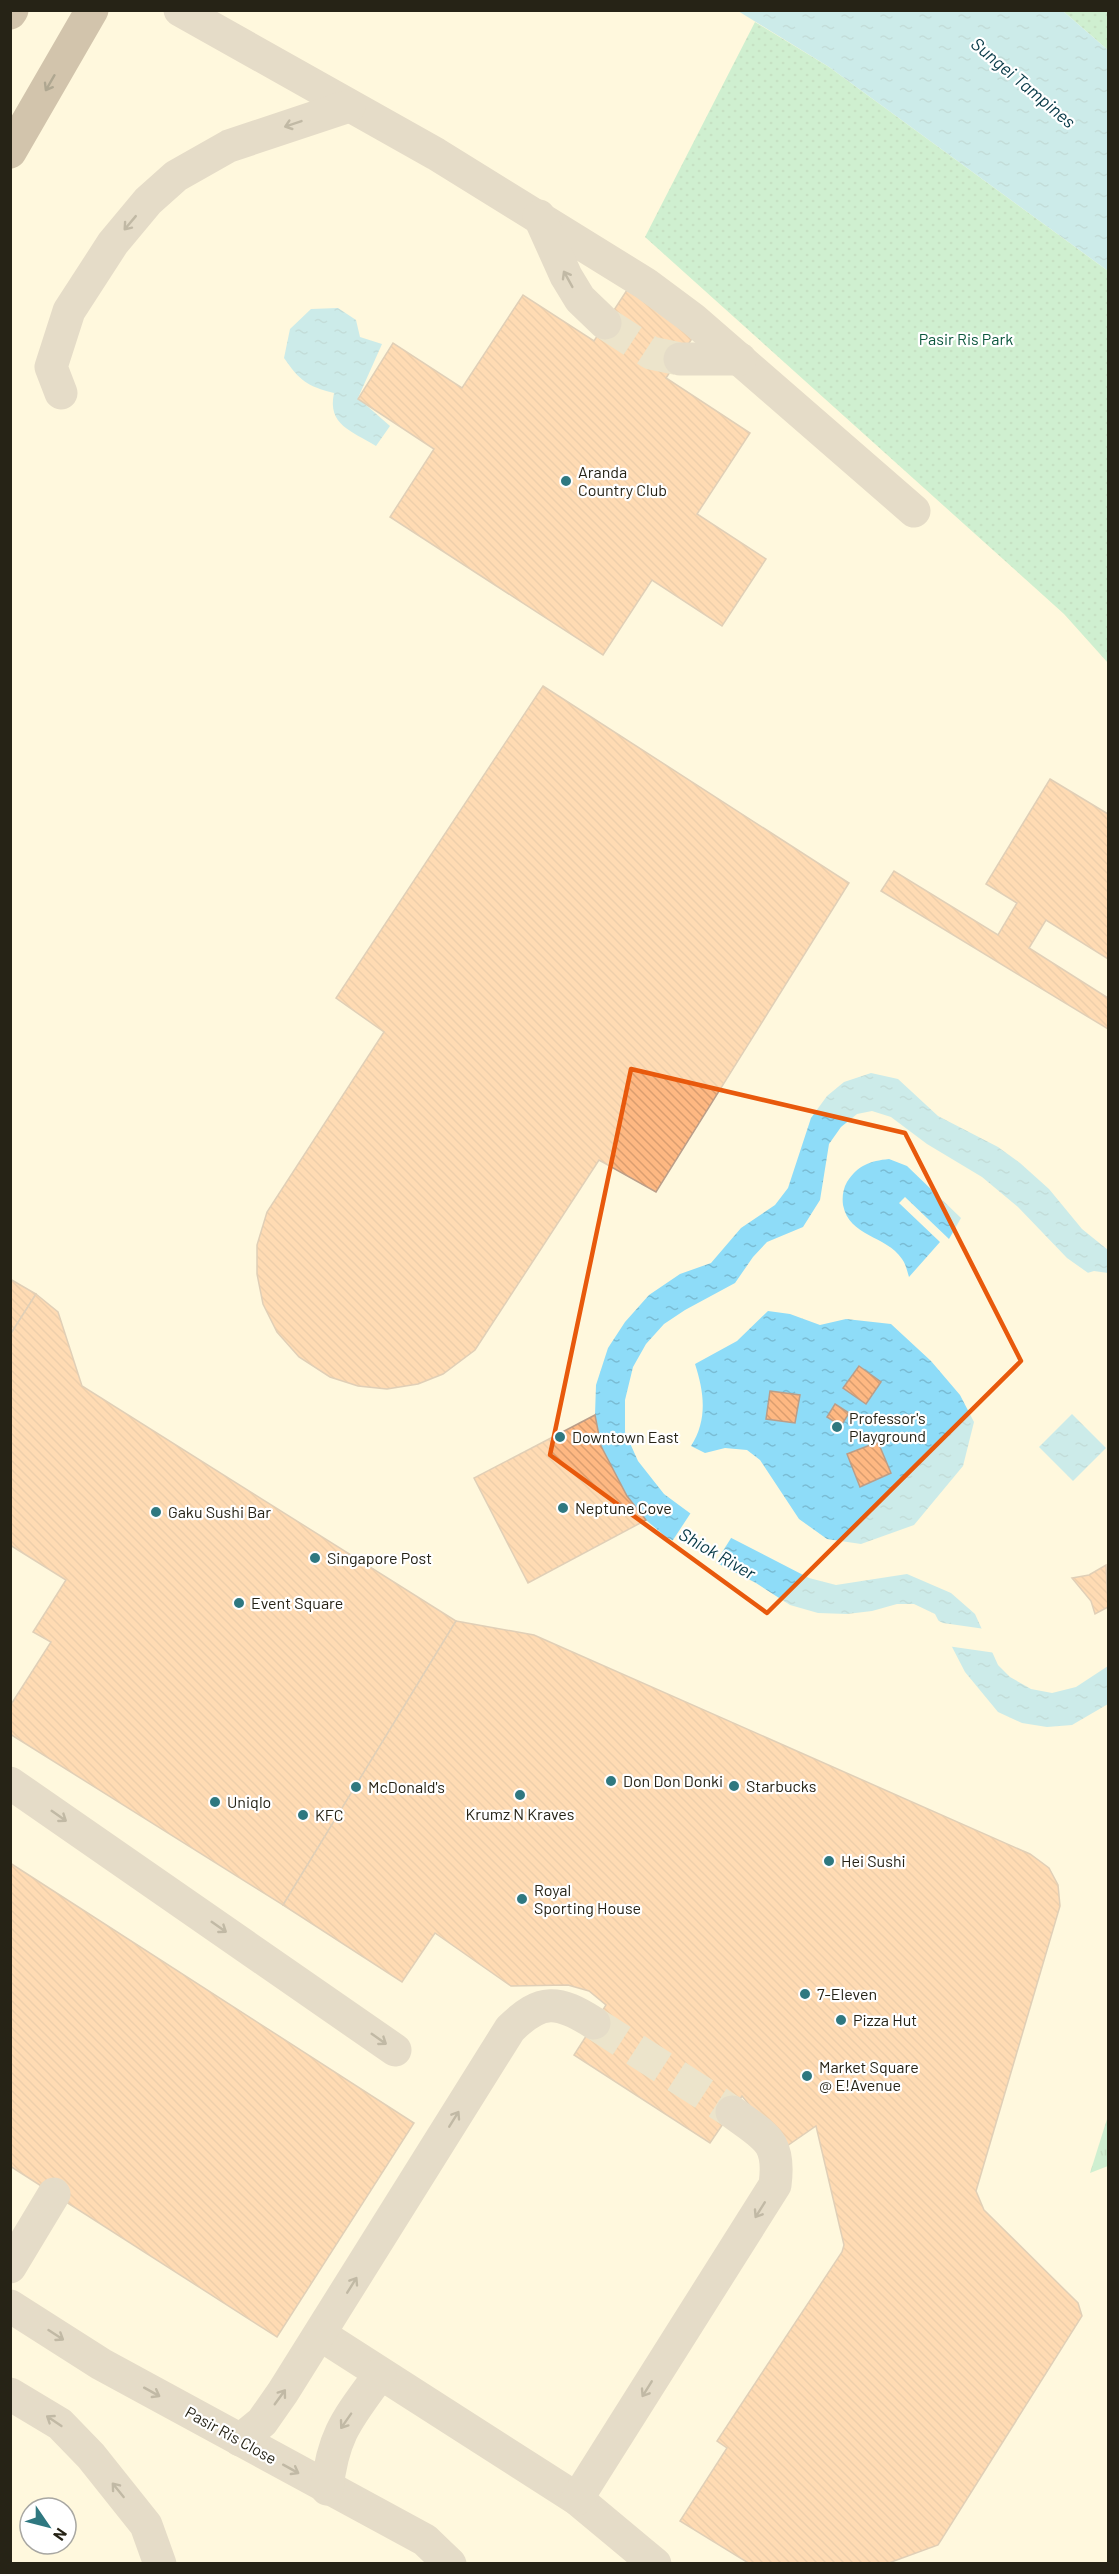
<svg xmlns="http://www.w3.org/2000/svg" width="1119" height="2574" font-family="Barlow,sans-serif">
  <style>
    .grass { fill: url(#grass-tufts) }
    .park { fill: url(#park-dots) }
    .water { fill: url(#water-ripples) }
    .pier { fill: #fff8dd }
    .building { fill: url(#building-back-hatch); stroke: #bb9e89; stroke-width: 1.5 }
    .lines { fill: none; stroke-linecap: round; stroke-linejoin: round }
    .minor-tunnel { stroke: #d4cdb5; stroke-width: 33; stroke-dasharray: 33 16; stroke-linecap: butt }
    .minor { stroke: #c6baaf; stroke-width: 33 }
    .major { stroke: #9b8672; stroke-width: 33 }
    .oneway { stroke: #4f4636 }
    .oneway2 { stroke: #766e62 }
    .marked { fill: none; stroke: #e8590c; stroke-width: 4.5; stroke-linejoin: round }
    .poi-dot { fill: #2f7880; stroke: #fff; stroke-width: 2 }
    .labels { text-anchor: middle; stroke-width: 4.5; stroke-linejoin: round; paint-order: stroke }
    .park-label { font-size: 16px; fill: #0b573d; stroke: #fff }
    .poi-label { font-size: 16px; fill: #262316; stroke: #fff; text-anchor: start }
    .street-label { font-size: 16px; fill: #262316; stroke: #fff }
    .water-label { font-size: 18px; font-style: italic; fill: #073947; stroke: #fff }
  </style>
  <defs>
    <pattern id="grass-tufts" width="24" height="20" patternUnits="userSpaceOnUse" patternTransform="scale(1.5)"><rect width="24" height="20" fill="#96e5c0"/><path d="M3 7l-1-3M5 7V3M7 7l1-3M15 17l-1-3M17 17v-4M19 17l1-3" fill="none" stroke="#81c4a4"/></pattern>
    <pattern id="park-dots" width="8" height="8" patternUnits="userSpaceOnUse" patternTransform="scale(1.5)"><rect width="8" height="8" fill="#96e5c0"/><path d="M2 2h.1M6 6h.1" fill="none" stroke="#81c4a4" stroke-width="1.8" stroke-linecap="round"/></pattern>
    <pattern id="water-ripples" width="26" height="14" patternUnits="userSpaceOnUse" patternTransform="scale(1.5)"><rect width="26" height="14" fill="#8edcf8"/><path d="M2 4q2-2 4 0t4 0M15 11q2-2 4 0t4 0" fill="none" stroke="#7abcd4"/></pattern>
    <pattern id="building-back-hatch" width="6" height="6" patternUnits="userSpaceOnUse" patternTransform="scale(1.5)"><rect width="6" height="6" fill="#feb882"/><path d="M-1 5l2 2M0 0l6 6M5-1l2 2" fill="none" stroke="#da9e70"/></pattern>
  </defs>
  <rect width="100%" height="100%" fill="#fff8dd"/>
  <path class="grass" d="M1108 2116V2166L1090 2173Z"/>
  <g class="park">
    <path d="M1063 11H1108V50Z"/>
    <path d="M755 22 829 67 1108 271V663L1064 614 645 237Z"/>
  </g>
  <g class="water">
    <path d="M738 11H1063L1108 50V271L829 67Z"/>
    <path d="M338 308 356 320 360 337 382 344 358 398 390 426 376 446C352 431 327 425 334 393 307 386 300 381 284 358L290 329 311 309Z"/>
    <path d="M871 1073 898 1079 938 1116 998 1147 1020 1163 1049 1189 1082 1229 1108 1250V1287L1067 1258 1018 1207 982 1177 927 1144 891 1117 872 1111 857 1114 841 1127 829 1144 820 1200 803 1227 767 1242 753 1257 735 1283 685 1310 664 1324 646 1344 633 1367 625 1400V1432L638 1461 664 1494 706 1525 809 1578 836 1585 907 1574 951 1593 975 1614 998 1665 1010 1677 1031 1689 1052 1693 1076 1687 1108 1666V1704L1072 1725 1047 1727 1022 1723 998 1712 965 1672 935 1614 914 1604H897L872 1611 847 1614 818 1613 790 1605 756 1583 666 1537 646 1520 627 1496 601 1446 595 1415 596 1385 608 1348 625 1322 649 1295 680 1274 711 1263 741 1228 775 1205 788 1188 811 1118 827 1096 844 1082Z"/>
    <path d="M889 1159 907 1166 961 1218 949 1239 905 1197 899 1203 940 1242 909 1277C907 1271 906 1264 902 1259 886 1235 849 1237 843 1205 842 1197 843 1189 847 1182 858 1165 870 1161 889 1159Z"/>
    <path d="M768 1311 790 1314 820 1325 846 1319 891 1324 931 1361 960 1395 974 1422 963 1466 914 1525 861 1544 827 1539 799 1519 760 1460 747 1450 725 1448 705 1453 691 1446C708 1419 704 1392 695 1364L737 1341Z"/>
    <path d="M1072 1414 1106 1448 1073 1481 1039 1447Z"/>
  </g>
  <g class="pier">
    <path d="M1094 1271 1108 1273V1290L1084 1274Z"/>
    <path d="M692 1511 733 1535 714 1565 671 1543Z"/>
    <path d="M933 1618 943 1623 985 1629 996 1653 947 1646Z"/>
  </g>
  <g class="building">
    <path d="M627 290 695 334 666 378 750 433 697 514 766 559 722 626 652 580 603 655 390 517 434 449 358 399 393 343 462 388 523 295 594 341Z"/>
    <path d="M543 686 849 883 656 1192 599 1160 475 1350 443 1374 418 1384 387 1389 358 1386 330 1377 299 1357 277 1332 263 1304 257 1274V1245L267 1212 384 1032 336 998Z"/>
    <path d="M1050 779 1108 814V959L1046 920 1029 948 1108 998V1029L881 891 894 871 998 935 1017 903 986 884Z"/>
    <path d="M10 1279 36 1294 10 1335Z"/>
    <path d="M36 1294 58 1312 82 1386 456 1621 283 1905 10 1734V1706L51 1642 33 1632 66 1580 10 1545V1335Z"/>
    <path d="M859 1366 881 1382 866 1404 843 1388Z"/>
    <path d="M770 1391 800 1395 795 1423 766 1419Z"/>
    <path d="M835 1404 849 1413 841 1426 827 1417Z"/>
    <path d="M595 1415 601 1446 627 1496 646 1520 528 1583 474 1478Z"/>
    <path d="M878 1442 891 1473 860 1487 847 1454Z"/>
    <path d="M1106 1565 1108 1607 1095 1614 1091 1601 1072 1578 1089 1575Z"/>
    <path d="M456 1621 534 1635 1030 1854 1049 1868 1058 1885 1060 1906 976 2191 984 2210 1078 2303 1082 2316 938 2545 886 2564H750L680 2521 727 2448 717 2441 842 2252 844 2245 816 2126 784 2148 742 2096 710 2143 574 2055 606 2005 589 1991 568 1985 511 1986 435 1933 402 1982 283 1905Z"/>
    <path d="M10 1863 414 2123 277 2337 10 2166Z"/>
  </g>
  <g class="lines">
    <g class="minor-tunnel">
      <path d="M605 323 651 353 680 359"/>
      <path d="M594 2023 732 2112"/>
    </g>
    <g class="minor">
      <path d="M180 10 436 154 646 284 693 319 914 511"/>
      <path d="M539 216 566 276 580 299 605 323"/>
      <path d="M680 359H740"/>
      <path d="M61 393 51 367 69 311 113 243 148 201 176 176 229 146 349 106"/>
      <path d="M10 1783 395 2050"/>
      <path d="M10 2267 54 2194"/>
      <path d="M10 2306 101 2364 425 2540 450 2564"/>
      <path d="M321 2335 577 2499 655 2564"/>
      <path d="M10 2394 60 2424 91 2456 146 2525 160 2564"/>
      <path d="M240 2440 262 2422 283 2392 510 2029C541 1998 558 2000 594 2023"/>
      <path d="M327 2489C333 2433 349 2417 380 2374"/>
      <path d="M577 2499 775 2185C781 2140 765 2137 732 2112"/>
    </g>
    <g class="major">
      <path d="M10 13 12 10"/>
      <path d="M10 152 92 10"/>
    </g>
  </g>
  <defs><path id="oneway-shaft" d="M-6 0H5M1.5-3L5.5 0L1.5 3" fill="none" stroke-width="1.6" stroke-linecap="round" stroke-linejoin="round" transform="scale(1.5)"/></defs>
  <use class="oneway" href="#oneway-shaft" transform="translate(50 83) rotate(120)"/>
  <g class="oneway2">
    <use href="#oneway-shaft" transform="translate(293 124) rotate(161)"/>
    <use href="#oneway-shaft" transform="translate(130 223) rotate(130)"/>
    <use href="#oneway-shaft" transform="translate(568 279) rotate(-119)"/>
    <use href="#oneway-shaft" transform="translate(59 1816) rotate(35)"/>
    <use href="#oneway-shaft" transform="translate(219 1927) rotate(35)"/>
    <use href="#oneway-shaft" transform="translate(379 2039) rotate(35)"/>
    <use href="#oneway-shaft" transform="translate(454 2119) rotate(-58)"/>
    <use href="#oneway-shaft" transform="translate(760 2210) rotate(122)"/>
    <use href="#oneway-shaft" transform="translate(352 2285) rotate(-58)"/>
    <use href="#oneway-shaft" transform="translate(56 2335) rotate(33)"/>
    <use href="#oneway-shaft" transform="translate(647 2389) rotate(122)"/>
    <use href="#oneway-shaft" transform="translate(152 2392) rotate(29)"/>
    <use href="#oneway-shaft" transform="translate(280 2397) rotate(-54)"/>
    <use href="#oneway-shaft" transform="translate(54 2421) rotate(-146)"/>
    <use href="#oneway-shaft" transform="translate(346 2421) rotate(125)"/>
    <use href="#oneway-shaft" transform="translate(291 2469) rotate(29)"/>
    <use href="#oneway-shaft" transform="translate(118 2490) rotate(-129)"/>
  </g>
  <path d="M0 0H1119V2574H0ZM631 1069 905 1133 1021 1361 767 1613 550 1455Z" fill="#fff8dd" fill-opacity=".55" fill-rule="evenodd"/>
  <path class="marked" d="M631 1069 905 1133 1021 1361 767 1613 550 1455Z"/>
  <g class="poi-dot">
    <circle cx="566" cy="481" r="6"/>
    <circle cx="837" cy="1427" r="6"/>
    <circle cx="560" cy="1437" r="6"/>
    <circle cx="563" cy="1508" r="6"/>
    <circle cx="156" cy="1512" r="6"/>
    <circle cx="315" cy="1558" r="6"/>
    <circle cx="239" cy="1603" r="6"/>
    <circle cx="611" cy="1781" r="6"/>
    <circle cx="734" cy="1786" r="6"/>
    <circle cx="356" cy="1787" r="6"/>
    <circle cx="520" cy="1795" r="6"/>
    <circle cx="215" cy="1802" r="6"/>
    <circle cx="303" cy="1815" r="6"/>
    <circle cx="829" cy="1861" r="6"/>
    <circle cx="522" cy="1899" r="6"/>
    <circle cx="805" cy="1994" r="6"/>
    <circle cx="841" cy="2020" r="6"/>
    <circle cx="807" cy="2076" r="6"/>
  </g>
  <g class="labels">
    <g class="park-label">
      <text x="966" y="345">Pasir Ris Park</text>
    </g>
    <g class="poi-label">
      <text x="578" y="478">Aranda<tspan x="578" dy="18">Country Club</tspan></text>
      <text x="849" y="1424">Professor's<tspan x="849" dy="18">Playground</tspan></text>
      <text x="572" y="1443">Downtown East</text>
      <text x="575" y="1514">Neptune Cove</text>
      <text x="168" y="1518">Gaku Sushi Bar</text>
      <text x="327" y="1564">Singapore Post</text>
      <text x="251" y="1609">Event Square</text>
      <text x="623" y="1787">Don Don Donki</text>
      <text x="746" y="1792">Starbucks</text>
      <text x="368" y="1793">McDonald's</text>
      <text x="227" y="1808">Uniqlo</text>
      <text x="520" y="1820" text-anchor="middle">Krumz N Kraves</text>
      <text x="315" y="1821">KFC</text>
      <text x="841" y="1867">Hei Sushi</text>
      <text x="534" y="1896">Royal<tspan x="534" dy="18">Sporting House</tspan></text>
      <text x="817" y="2000">7-Eleven</text>
      <text x="853" y="2026">Pizza Hut</text>
      <text x="819" y="2073">Market Square<tspan x="819" dy="18">@ E!Avenue</tspan></text>
    </g>
    <g class="street-label">
      <text transform="translate(231 2435) rotate(29)" y="6">Pasir Ris Close</text>
    </g>
    <g class="water-label">
      <text transform="translate(1023 83) rotate(40)" y="6">Sungei Tampines</text>
      <text transform="translate(717 1554) rotate(30)" y="6">Shiok River</text>
    </g>
  </g>
  <rect width="1119" height="2574" fill="none" stroke="#262316" stroke-width="24"/>
  <g transform="translate(48 2526) rotate(125)"><circle r="28" fill="#ffffff" stroke="#a8a7a2" stroke-width="1.5"/>
  <path d="M0-4.5L10 22L0 15L-10 22Z" fill="#2f7880"/>
  <text y="-9" font-size="16" font-weight="bold" text-anchor="middle" fill="#262316">N</text>
  </g>
</svg>
